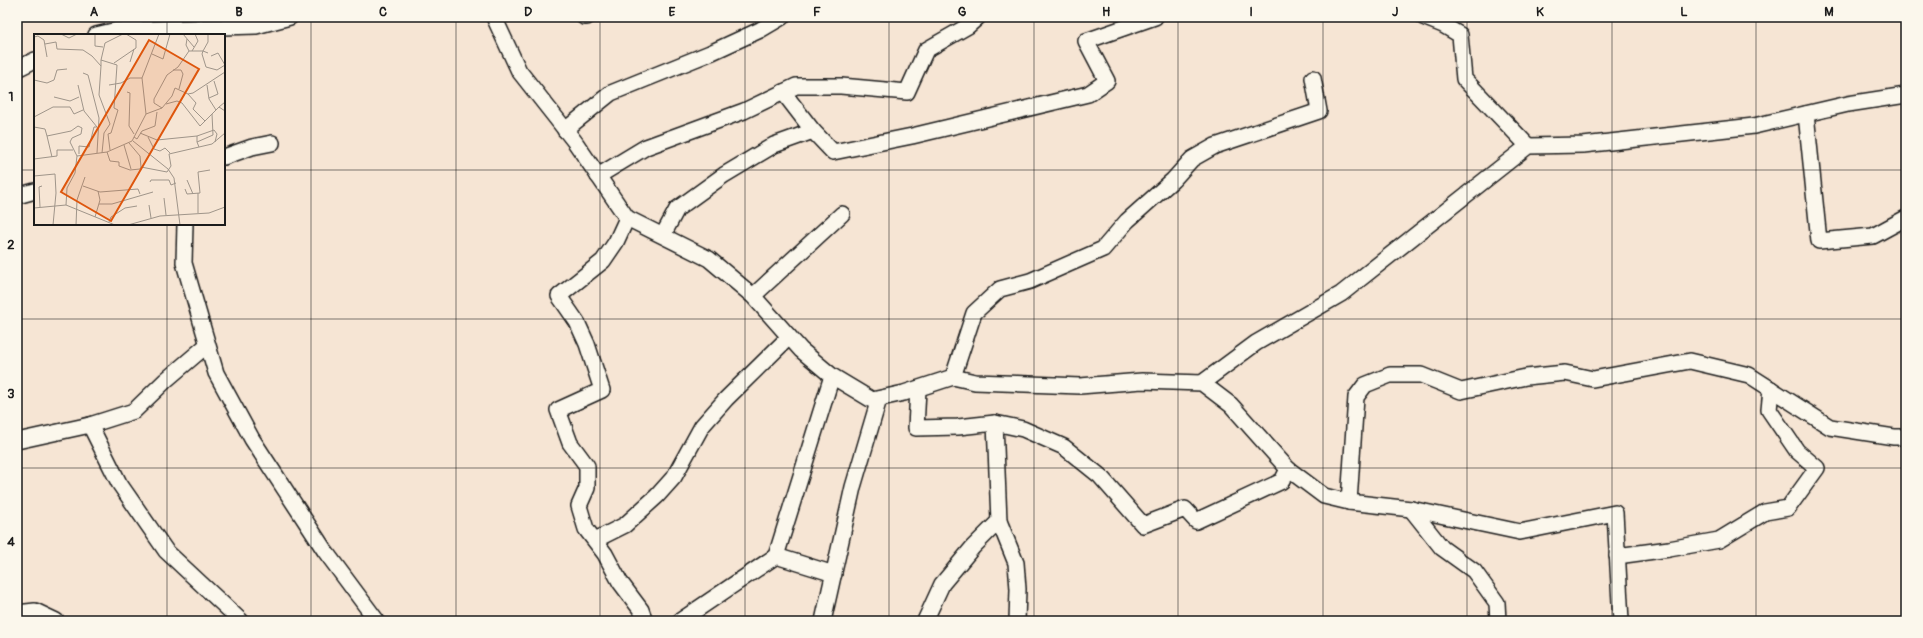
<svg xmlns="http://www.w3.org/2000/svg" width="1923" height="638" font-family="Pangolin,sans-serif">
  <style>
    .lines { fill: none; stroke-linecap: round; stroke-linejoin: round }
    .minor-casing { stroke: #1c1c1c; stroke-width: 18 }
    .minor { stroke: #fbf7ec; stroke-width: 15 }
    .grid { fill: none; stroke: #1c1c1c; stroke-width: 1; stroke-opacity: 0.55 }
    .inset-road { fill: none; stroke: #9f958a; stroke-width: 1 }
    .view { fill: #de560d; fill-opacity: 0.15; stroke: #de560d; stroke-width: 2 }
    .inset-edge { fill: none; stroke: #1c1c1c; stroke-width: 2 }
    .neatline { fill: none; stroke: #1c1c1c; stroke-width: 1.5 }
    .grid-label { font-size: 13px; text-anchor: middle; font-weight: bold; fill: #1c1c1c }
  </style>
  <rect width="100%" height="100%" fill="#f6e5d4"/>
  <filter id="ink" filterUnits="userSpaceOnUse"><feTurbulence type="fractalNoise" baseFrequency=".025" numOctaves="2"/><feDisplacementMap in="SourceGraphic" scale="8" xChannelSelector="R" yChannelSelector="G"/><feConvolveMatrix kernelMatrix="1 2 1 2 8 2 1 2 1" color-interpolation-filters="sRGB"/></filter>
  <g filter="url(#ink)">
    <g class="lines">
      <defs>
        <g id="minor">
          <path d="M494 17 519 71 575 142 627 218 709 259 753 296 801 350 832 376 872 400 904 393 953 377 975 382 1080 386 1142 381 1202 383 1231 405 1288 469 1324 496 1349 502 1356 397 1365 385 1390 375H1421L1461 391 1526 377 1565 373 1593 379 1690 361 1749 375 1830 427 1894 437H1906"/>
          <path d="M584 17H587"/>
          <path d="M1423 17 1443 25 1460 35 1464 79 1528 146"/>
          <path d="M96 35 117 30 256 26 290 17"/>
          <path d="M17 69 35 60"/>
          <path d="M1806 114 1819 241 1873 236 1906 218"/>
          <path d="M565 130 611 93 710 53 760 30 782 17"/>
          <path d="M813 131 833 152 912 136 1088 94 1107 81 1086 41 1155 17"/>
          <path d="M224 157 252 147 272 143"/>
          <path d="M598 176 646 147 744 111 796 86H841L907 92 926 50 968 26 978 17"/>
          <path d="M17 196 35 191"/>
          <path d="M627 218 616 242 603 261 559 296 577 322 587 344 602 390 558 410 570 443 587 466V488L579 506 586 529 605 554 620 582 641 610 645 621"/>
          <path d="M185 224 184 263 216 373 252 439 325 551 377 621"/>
          <path d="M663 235 677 209 724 175 774 145 813 131 783 92"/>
          <path d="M753 296 842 214"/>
          <path d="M953 377 974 313 1000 289 1030 281 1103 249 1127 221 1173 180 1192 159 1215 146 1319 111 1313 78"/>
          <path d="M1202 383 1256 343 1341 294 1528 146 1583 145 1754 126 1848 104 1906 95"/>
          <path d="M918 389 916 428 958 427 995 423 1023 429 1064 447 1100 476 1143 525 1185 509 1196 521 1282 481 1288 469"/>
          <path d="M995 423 999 521 1016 563 1018 589 1017 621"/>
          <path d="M90 425 119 483 166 551 241 621"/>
          <path d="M17 441 90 425 134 411 166 380 207 345"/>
          <path d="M1349 502 1411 509 1520 532 1615 513 1621 621"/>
          <path d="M1411 509 1442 548 1474 571 1497 603 1498 621"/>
          <path d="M595 540 625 525 657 496 674 477 702 426 726 399 789 337"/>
          <path d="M776 556 834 574"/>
          <path d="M1617 556 1669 549 1719 540 1765 512 1788 508 1817 468 1797 451 1769 410 1771 389"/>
          <path d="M17 613 35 611 56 621"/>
          <path d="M680 621 776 556 832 376"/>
          <path d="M823 621 853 487 879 399"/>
          <path d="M925 621 942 584 973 547 999 521"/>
        </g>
      </defs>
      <use href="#minor" class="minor-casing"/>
      <use href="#minor" class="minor"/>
    </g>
  </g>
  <path class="grid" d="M167 17V35M311 17V621M456 17V621M600 17V621M745 17V621M889 17V621M1034 17V621M1178 17V621M1323 17V621M1467 17V621M1612 17V621M1756 17V621M17 170H35M224 170H1906M167 224V621M17 319H1906M17 468H1906"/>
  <g transform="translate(34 34)">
    <rect width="191" height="191" fill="#f6e5d4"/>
    <path class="inset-road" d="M27 0 35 4 43 0M61 0V12L69 13M149 0 160 13M0 3 4 2 10 6 13 23M153 5 152 11 155 17M11 10 22 8 23 15 49 16 58 22 67 32 65 61 76 90 70 99 68 119M155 17H169L174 8V0M158 17 164 7 161 0M174 19 169 17 168 20 172 33 183 36 191 31M118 20 129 25 136 0M177 22 184 19 191 31M67 26 71 9 89 0M96 28 100 15M80 29 102 14V6L92 0M67 32V26L83 31 80 74 84 76 77 99 74 100M139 36H147L149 40 145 55M49 39 54 41 65 84 63 119M0 46 13 49 20 46 23 36 33 35M44 51 50 77 63 93H60L55 113 45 112V120M75 51 87 49 96 44H108M173 51 175 65 182 76M93 58 96 59 95 92 100 100M154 60 162 69 159 75 171 87M20 63 36 67 45 63M175 64 184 60 180 47M191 68 185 73 191 77M132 70 143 67 148 69 166 92 178 80M128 74 138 62 141 54 154 60 159 59 191 38M112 80 108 44 125 0M0 83 19 73H36L40 80 49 76M0 93 11 95 13 102 37 97 44 92 48 94 47 100 38 104 36 108 43 122M106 99 123 106 163 102M74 100 76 116M13 102 18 123M100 103 103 105 108 97 121 92 123 78M114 103 120 115 126 117 131 114 136 119M99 107 134 135 140 144 146 191M163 108V102L180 96 183 100 181 108M95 109 106 122 107 133 133 138 137 132 135 120 178 110 191 99M90 111 97 135M165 113 163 108 179 101 178 80 185 73M73 118 76 127 85 128V132L96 136 106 135 107 133M0 125 23 122V116H39M0 142 21 140 22 159 19 191M153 146 159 160M116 148 117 146H135L137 151 142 149M49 152 66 158 104 155 106 160M151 155 153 160 166 159 164 138 176 136M164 159V179M130 164 132 181M65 170H78L119 158M32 171 33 154 41 139 43 122 73 118 98 107 112 80 128 74 120 69V65L133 41 144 33 155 17M115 171 117 184M6 173 5 153 8 152M0 174 32 171 81 191M61 183 66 166 64 157M75 188 77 183 91 174 103 172M42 191 43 166 51 143M94 191 126 182 175 179 191 173"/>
    <path class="view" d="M115 6 165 35 77 187 27 158Z"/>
    <rect width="191" height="191" class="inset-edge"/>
  </g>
  <rect width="1923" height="638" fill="none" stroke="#fbf7ec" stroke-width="44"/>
  <rect x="22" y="22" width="1879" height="594" class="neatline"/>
  <g class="grid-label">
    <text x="94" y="16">A</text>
    <text x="239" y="16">B</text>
    <text x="383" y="16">C</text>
    <text x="528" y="16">D</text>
    <text x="672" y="16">E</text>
    <text x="817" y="16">F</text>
    <text x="962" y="16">G</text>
    <text x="1106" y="16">H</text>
    <text x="1251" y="16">I</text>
    <text x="1395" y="16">J</text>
    <text x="1540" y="16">K</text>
    <text x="1684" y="16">L</text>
    <text x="1829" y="16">M</text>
    <text x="11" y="101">1</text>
    <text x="11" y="249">2</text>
    <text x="11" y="398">3</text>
    <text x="11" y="546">4</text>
  </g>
</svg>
